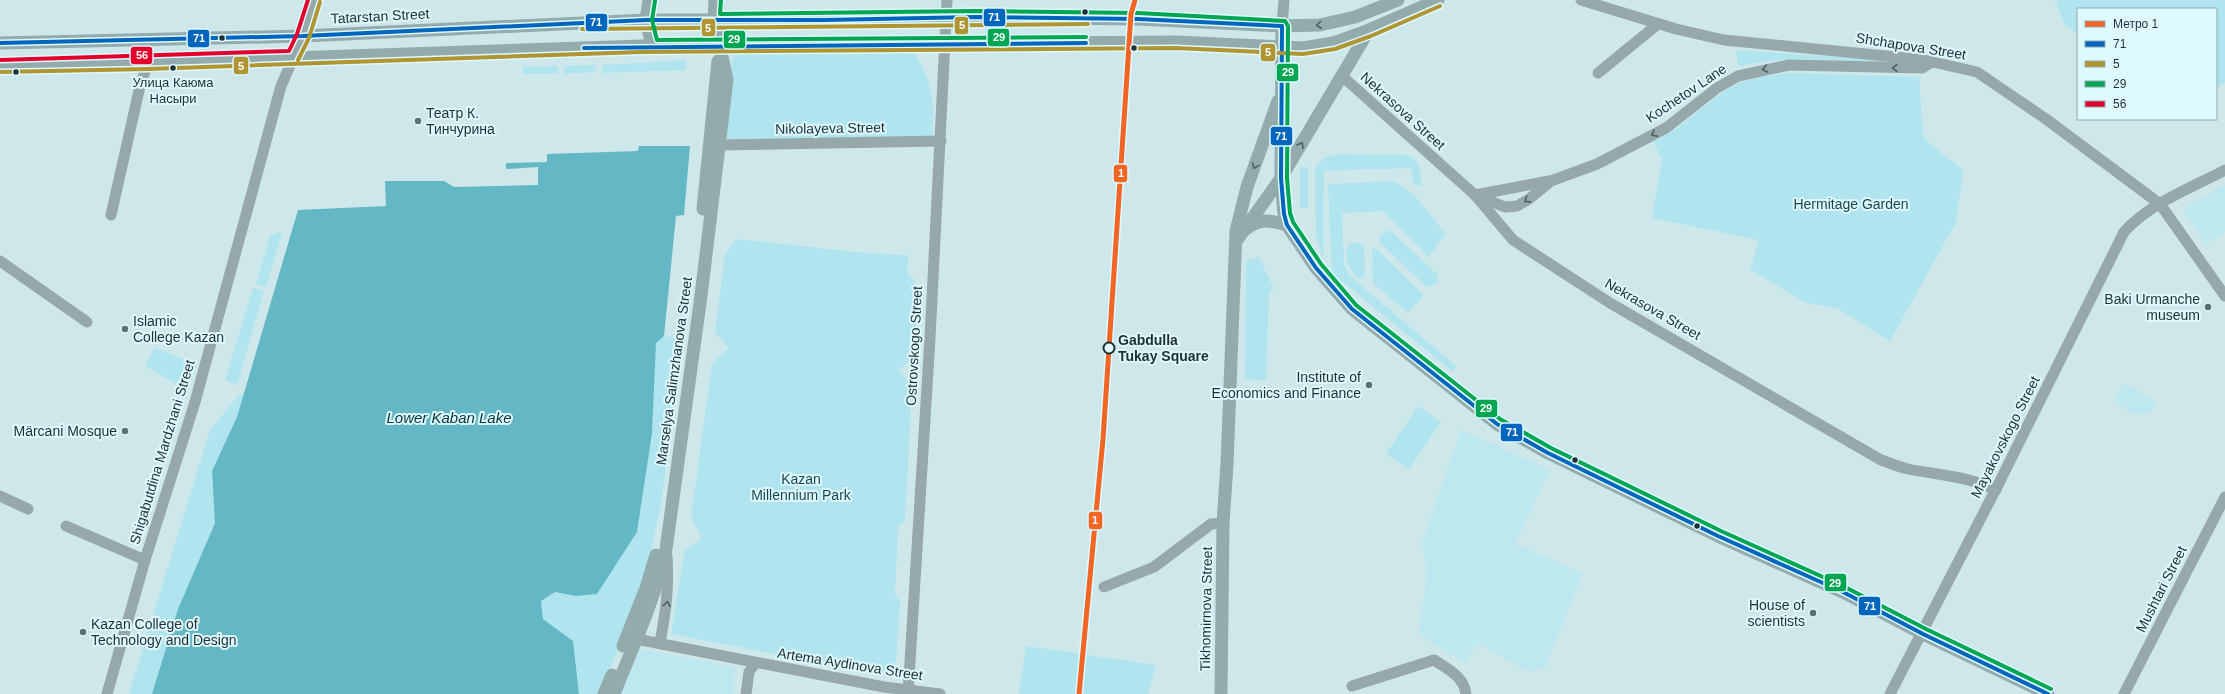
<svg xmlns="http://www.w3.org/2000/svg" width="2225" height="694" font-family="Arial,sans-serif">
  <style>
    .built { fill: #bee8f0 }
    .green { fill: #b0e5ef }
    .water { fill: #64b7c4 }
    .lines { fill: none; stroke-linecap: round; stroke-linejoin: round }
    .minor { stroke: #97a8aa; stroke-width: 11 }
    .major { stroke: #94abae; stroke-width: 13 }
    .bus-1-casing { stroke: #def9fe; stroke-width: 7 }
    .bus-2-casing { stroke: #def9fe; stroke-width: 7 }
    .bus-3-casing { stroke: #def9fe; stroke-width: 7 }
    .bus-4-casing { stroke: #def9fe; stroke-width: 7 }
    .bus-1 { stroke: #0065bd; stroke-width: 4 }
    .bus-2 { stroke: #b09533; stroke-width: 4 }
    .bus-3 { stroke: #00a651; stroke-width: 4 }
    .bus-4 { stroke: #e4002b; stroke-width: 4 }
    .metro-1-casing { stroke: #def9fe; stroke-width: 8 }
    .metro-1 { stroke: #f26522; stroke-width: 5 }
    .oneway { stroke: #4d6165 }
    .oneway2 { stroke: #4e6063 }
    .bus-dot { fill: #1e3034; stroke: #def9fe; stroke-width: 1.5 }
    .poi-dot { fill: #5c7074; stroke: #def9fe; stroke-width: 1.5 }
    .stop-dot { fill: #def9fe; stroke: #1e3034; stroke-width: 2 }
    .labels { text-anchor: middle; stroke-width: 4; stroke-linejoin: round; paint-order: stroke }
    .bus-label { font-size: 13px; fill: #1e3034; stroke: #def9fe }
    .street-label { font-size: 14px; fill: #1e3034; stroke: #def9fe }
    .poi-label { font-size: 14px; fill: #1e3034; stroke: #def9fe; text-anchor: end }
    .park-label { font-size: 14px; fill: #1a4850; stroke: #def9fe }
    .stop-label { font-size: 14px; font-weight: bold; fill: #1e3034; stroke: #def9fe; text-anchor: start }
    .water-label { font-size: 15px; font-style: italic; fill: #04373e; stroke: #def9fe }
    .line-badge { stroke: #def9fe; stroke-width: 1.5 }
    .badge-label { font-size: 11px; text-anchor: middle; font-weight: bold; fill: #fff }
  </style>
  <rect width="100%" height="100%" fill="#cee7eb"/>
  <g class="built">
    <path d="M2225 185V232L2206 244 2184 211 2186 207Z"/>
    <path d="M2123 383 2156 401 2150 413 2134 414 2114 401Z"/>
    <path d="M1461 430 1550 470 1515 544 1583 573 1546 666 1530 672 1477 643 1466 663 1432 643 1419 632 1427 573 1422 542Z"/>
    <path d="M638 649 735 667 733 694H621Z"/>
  </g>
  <g class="green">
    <path d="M2055 0H2225V82L2216 89V9H2078V34L2064 23Z"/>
    <path d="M1736 50 1908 62V65C1853 62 1795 53 1741 66L1738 65Z"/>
    <path d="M740 53H909L915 54C934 87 934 99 932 137L725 141 732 61 735 55Z"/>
    <path d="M686 60V70L602 73V65Z"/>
    <path d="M595 65 596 72 564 74V66Z"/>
    <path d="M558 66V74H523V67Z"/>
    <path d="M1792 73 1919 77 1923 136 1931 145 1963 170 1956 222 1890 341 1837 308 1806 303 1750 269 1759 240 1652 218 1662 158 1653 142 1676 129 1721 93 1741 82 1764 76Z"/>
    <path d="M1336 154 1407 155C1422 162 1421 172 1421 187L1413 183 1411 168 1324 171 1323 259 1316 234 1315 168 1324 158Z"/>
    <rect x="1300" y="167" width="8" height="41"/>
    <path d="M1391 181C1414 188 1431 216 1445 234L1429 257 1383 211 1342 213 1344 265 1350 276 1457 367 1452 371 1332 273 1328 184Z"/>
    <path d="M1390 230 1438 275V281L1434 285 1427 287 1381 244 1379 239 1381 235Z"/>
    <path d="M280 231 282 233 266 287 256 284 271 234H276Z"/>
    <path d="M737 239 865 253 908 255 907 272 918 286 914 357 899 370 912 386 905 521 898 527 895 595 900 601 895 677 671 634 685 549 702 539 691 517 712 364 729 348 715 332 725 254Z"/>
    <path d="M1351 243H1360L1364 247 1365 276 1360 279C1350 274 1340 252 1351 243Z"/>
    <path d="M1372 249H1376L1424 295 1408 313 1373 283Z"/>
    <path d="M1259 257 1274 289 1269 292 1266 380 1245 379 1246 261Z"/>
    <path d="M253 288 264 291 237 385 225 380Z"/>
    <path d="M664 336 682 339 661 504 649 563 633 614 599 694H579L573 641 543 619 541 600 555 592 576 596 637 532 652 433 656 343Z"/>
    <path d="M155 348 191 362 183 388 145 366Z"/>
    <path d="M244 394 237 417 212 471 215 523 178 609 152 694H129L210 430 239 395Z"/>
    <path d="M1418 406 1441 422 1409 469 1386 454Z"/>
    <path d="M1026 646 1156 665 1148 694H1019Z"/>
  </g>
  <path class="water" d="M639 146H690L684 215 676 216 664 336 656 343 652 433 637 532 597 594 576 596 555 592 541 601 543 619 573 641 579 694H152L178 609 215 523 212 471 237 417 298 210 386 206 385 181H444L454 187 538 185V167L506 169V163L547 162V154L638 151Z"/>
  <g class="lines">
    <g class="minor">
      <path d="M1581 0 1676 29 1724 40 1886 56 1924 60 1977 72 2046 119 2160 204 2225 296"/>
      <path d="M1282 26 1284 0"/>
      <path d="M1598 73 1658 24"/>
      <path d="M1342 76 1475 195 1513 240 1610 303 1881 460C1890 463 1899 467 1908 469 1937 475 1968 476 1996 490"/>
      <path d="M719 145 941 141"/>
      <path d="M1475 195 1505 207 1517 206 1529 199 1551 181 1597 164 1666 128 1717 88 1738 76 1789 65 1922 68 1932 62"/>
      <path d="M1475 195 1549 181"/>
      <path d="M111 215 140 86 148 63"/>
      <path d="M0 261 87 322"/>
      <path d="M0 496 28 509"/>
      <path d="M66 526 145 560"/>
      <path d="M1104 587 1154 567 1211 524 1223 523"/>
      <path d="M636 639 884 687 940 694"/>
      <path d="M660 642C666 611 669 588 667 556"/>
      <path d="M1352 686 1434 660C1448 669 1464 677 1466 694"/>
      <path d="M107 694 145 560 195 402 281 86 303 36 314 0"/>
      <path d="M746 694 749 672 755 663"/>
      <path d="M908 694 930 338 947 0"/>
      <path d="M1890 694 1999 483 2124 232C2150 203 2191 188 2225 170"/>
      <path d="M2124 694 2225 497"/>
    </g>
    <g class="major">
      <path d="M649 0 646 20 652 46"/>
      <path d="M1282 26 1281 178 1284 214 1287 225 1316 268 1352 309 1497 424 1548 453 1718 536 1843 592 1923 634 2048 694"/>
      <path d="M0 43 303 36 646 20H824L975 17 1138 19 1282 26 1320 25 1355 17 1398 0"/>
      <path d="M0 66 148 63 641 46 1176 42 1303 48 1333 43 1369 30 1438 0"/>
      <path d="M703 209 718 61"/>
      <path d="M1246 229C1260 218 1270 220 1287 225"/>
      <path d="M1237 240 1281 178 1369 30"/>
      <path d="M623 646 646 588 656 555"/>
      <path d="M604 694 612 675"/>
      <path d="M614 694C633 646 655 600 666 549L701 296 727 80 714 20 715 0"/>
      <path d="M1221 694 1223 523 1227 464 1236 231 1247 187 1278 101"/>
    </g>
    <defs>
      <g id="bus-1">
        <path d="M0 43 303 36 646 20H824L975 17 1138 19 1282 26 1281 178 1284 214 1287 225 1316 268 1352 309 1497 424 1548 453 1718 536 1843 592 1923 634 2048 694"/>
        <path d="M584 48 1086 43"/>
      </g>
      <g id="bus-2">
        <path d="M582 29 1088 24"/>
        <path d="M298 60 309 38 320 2"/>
        <path d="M0 72 148 69 641 52 1176 48 1303 54 1335 49 1371 36 1440 6"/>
      </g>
      <g id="bus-3">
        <path d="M721 0 720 14 975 11 1138 13 1285 21 1288 26 1287 178 1290 213 1293 222 1321 264 1356 305 1500 419 1551 448 1721 531 1845 587 1926 629 2051 689"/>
        <path d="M655 1 652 20 657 40 1086 37"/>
      </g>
      <path id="bus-4" d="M0 60 289 51 297 34 308 0"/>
    </defs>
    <use href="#bus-1" class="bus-1-casing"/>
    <use href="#bus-2" class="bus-2-casing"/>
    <use href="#bus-3" class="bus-3-casing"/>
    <use href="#bus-4" class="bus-4-casing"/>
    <use href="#bus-1" class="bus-1"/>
    <use href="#bus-2" class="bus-2"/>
    <use href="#bus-3" class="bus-3"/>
    <use href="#bus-4" class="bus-4"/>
    <defs>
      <path id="metro-1" d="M1079 694 1103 439 1131 14 1135 0"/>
    </defs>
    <use href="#metro-1" class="metro-1-casing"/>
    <use href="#metro-1" class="metro-1"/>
  </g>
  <defs><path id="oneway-chevron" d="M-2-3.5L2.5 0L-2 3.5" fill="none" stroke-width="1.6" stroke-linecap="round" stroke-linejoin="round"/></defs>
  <g class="oneway">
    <use href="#oneway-chevron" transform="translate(1319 25) rotate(174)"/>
    <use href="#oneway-chevron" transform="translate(1301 145) rotate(-59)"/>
    <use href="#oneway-chevron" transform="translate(1255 166) rotate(111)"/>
  </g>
  <g class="oneway2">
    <use href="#oneway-chevron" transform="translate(1895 68) rotate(-179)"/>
    <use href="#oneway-chevron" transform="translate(1765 69) rotate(169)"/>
    <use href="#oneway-chevron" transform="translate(1654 134) rotate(152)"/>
    <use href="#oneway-chevron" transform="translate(1527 200) rotate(147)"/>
    <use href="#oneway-chevron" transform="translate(667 604) rotate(-84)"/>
  </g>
  <g class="bus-dot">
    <circle cx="1085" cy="12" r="3.5"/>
    <circle cx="222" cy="38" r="3.5"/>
    <circle cx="1134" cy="48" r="3.5"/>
    <circle cx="173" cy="68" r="3.5"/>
    <circle cx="16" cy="72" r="3.5"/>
    <circle cx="1575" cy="460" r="3.5"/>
    <circle cx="1697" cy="526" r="3.5"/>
  </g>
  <g class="poi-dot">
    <circle cx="418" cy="121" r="4"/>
    <circle cx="2208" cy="307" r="4"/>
    <circle cx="125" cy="329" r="4"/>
    <circle cx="1369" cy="385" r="4"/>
    <circle cx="125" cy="431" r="4"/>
    <circle cx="1813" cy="613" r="4"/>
    <circle cx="83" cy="632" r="4"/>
  </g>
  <circle class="stop-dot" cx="1109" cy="348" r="5.5"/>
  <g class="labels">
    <g class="bus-label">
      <text x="173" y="87">Улица Каюма<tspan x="173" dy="16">Насыри</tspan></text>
    </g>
    <g class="street-label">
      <text transform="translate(380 16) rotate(-3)" y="5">Tatarstan Street</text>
      <text transform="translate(1911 46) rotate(9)" y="5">Shchapova Street</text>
      <text transform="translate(1686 93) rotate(-34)" y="5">Kochetov Lane</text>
      <text transform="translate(1403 111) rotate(42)" y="5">Nekrasova Street</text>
      <text transform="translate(830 128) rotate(-1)" y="5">Nikolayeva Street</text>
      <text transform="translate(1653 309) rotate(30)" y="5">Nekrasova Street</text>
      <text transform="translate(914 346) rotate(-87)" y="5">Ostrovskogo Street</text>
      <text transform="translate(674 371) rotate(-82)" y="5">Marselya Salimzhanova Street</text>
      <text transform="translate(2005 437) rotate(-63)" y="5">Mayakovskogo Street</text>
      <text transform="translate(162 452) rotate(-73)" y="5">Shigabutdina Mardzhani Street</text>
      <text transform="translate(2161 589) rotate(-63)" y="5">Mushtari Street</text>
      <text transform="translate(1206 609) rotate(-89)" y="5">Tikhomirnova Street</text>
      <text transform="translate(850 664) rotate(9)" y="5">Artema Aydinova Street</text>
    </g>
    <g class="poi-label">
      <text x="426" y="118" text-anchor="start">Театр К.<tspan x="426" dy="16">Тинчурина</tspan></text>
      <text x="2200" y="304">Baki Urmanche<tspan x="2200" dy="16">museum</tspan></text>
      <text x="133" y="326" text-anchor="start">Islamic<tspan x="133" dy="16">College Kazan</tspan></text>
      <text x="1361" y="382">Institute of<tspan x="1361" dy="16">Economics and Finance</tspan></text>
      <text x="117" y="436">Märcani Mosque</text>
      <text x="1805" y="610">House of<tspan x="1805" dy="16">scientists</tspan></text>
      <text x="91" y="629" text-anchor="start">Kazan College of<tspan x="91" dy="16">Technology and Design</tspan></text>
    </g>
    <g class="park-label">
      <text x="1851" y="209">Hermitage Garden</text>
      <text x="801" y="484">Kazan<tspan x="801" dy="16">Millennium Park</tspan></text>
    </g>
    <g class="stop-label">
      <text x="1118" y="345">Gabdulla<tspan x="1118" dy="16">Tukay Square</tspan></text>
    </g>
    <g class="water-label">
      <text x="449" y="423">Lower Kaban Lake</text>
    </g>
  </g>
  <g class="line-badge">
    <rect x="983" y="8" width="23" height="19" rx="4" fill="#0065bd"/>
    <rect x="585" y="13" width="23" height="19" rx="4" fill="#0065bd"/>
    <rect x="954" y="16" width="15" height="19" rx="4" fill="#b09533"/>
    <rect x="701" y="18" width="15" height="19" rx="4" fill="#b09533"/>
    <rect x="987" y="28" width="23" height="19" rx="4" fill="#00a651"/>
    <rect x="187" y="29" width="23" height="19" rx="4" fill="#0065bd"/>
    <rect x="723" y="30" width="23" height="19" rx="4" fill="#00a651"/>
    <rect x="1260" y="43" width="16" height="19" rx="4" fill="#b09533"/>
    <rect x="130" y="46" width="23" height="19" rx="4" fill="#e4002b"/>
    <rect x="233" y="56" width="16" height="19" rx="4" fill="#b09533"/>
    <rect x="1276" y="63" width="23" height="19" rx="4" fill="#00a651"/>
    <rect x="1270" y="126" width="23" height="20" rx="4" fill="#0065bd"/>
    <rect x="1113" y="164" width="15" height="19" rx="4" fill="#f26522"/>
    <rect x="1475" y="399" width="23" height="19" rx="4" fill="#00a651"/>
    <rect x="1500" y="423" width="23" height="19" rx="4" fill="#0065bd"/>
    <rect x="1088" y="511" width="15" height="19" rx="4" fill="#f26522"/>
    <rect x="1824" y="573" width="23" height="19" rx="4" fill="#00a651"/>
    <rect x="1858" y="596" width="23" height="20" rx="4" fill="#0065bd"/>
  </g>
  <g class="badge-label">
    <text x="994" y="21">71</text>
    <text x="596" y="26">71</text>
    <text x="962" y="29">5</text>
    <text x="708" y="32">5</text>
    <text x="999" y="41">29</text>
    <text x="199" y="42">71</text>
    <text x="734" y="43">29</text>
    <text x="1268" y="56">5</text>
    <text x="142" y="59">56</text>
    <text x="241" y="70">5</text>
    <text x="1288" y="76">29</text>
    <text x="1281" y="140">71</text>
    <text x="1121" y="177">1</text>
    <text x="1486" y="412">29</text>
    <text x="1512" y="436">71</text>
    <text x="1095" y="524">1</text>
    <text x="1835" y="587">29</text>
    <text x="1870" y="610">71</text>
  </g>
  <rect x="2077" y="8" width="140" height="112" fill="#def9fe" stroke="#91a9ad"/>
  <rect x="2085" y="21" width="20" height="6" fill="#f26522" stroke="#91a9ad"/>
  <text x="2113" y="28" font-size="12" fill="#1e3034">Метро 1</text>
  <rect x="2085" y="41" width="20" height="6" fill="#0065bd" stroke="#91a9ad"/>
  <text x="2113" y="48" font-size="12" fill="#1e3034">71</text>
  <rect x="2085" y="61" width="20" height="6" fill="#b09533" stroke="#91a9ad"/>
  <text x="2113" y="68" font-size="12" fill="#1e3034">5</text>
  <rect x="2085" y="81" width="20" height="6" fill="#00a651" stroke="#91a9ad"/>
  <text x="2113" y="88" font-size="12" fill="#1e3034">29</text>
  <rect x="2085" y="101" width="20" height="6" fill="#e4002b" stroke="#91a9ad"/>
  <text x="2113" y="108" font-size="12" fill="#1e3034">56</text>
</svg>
